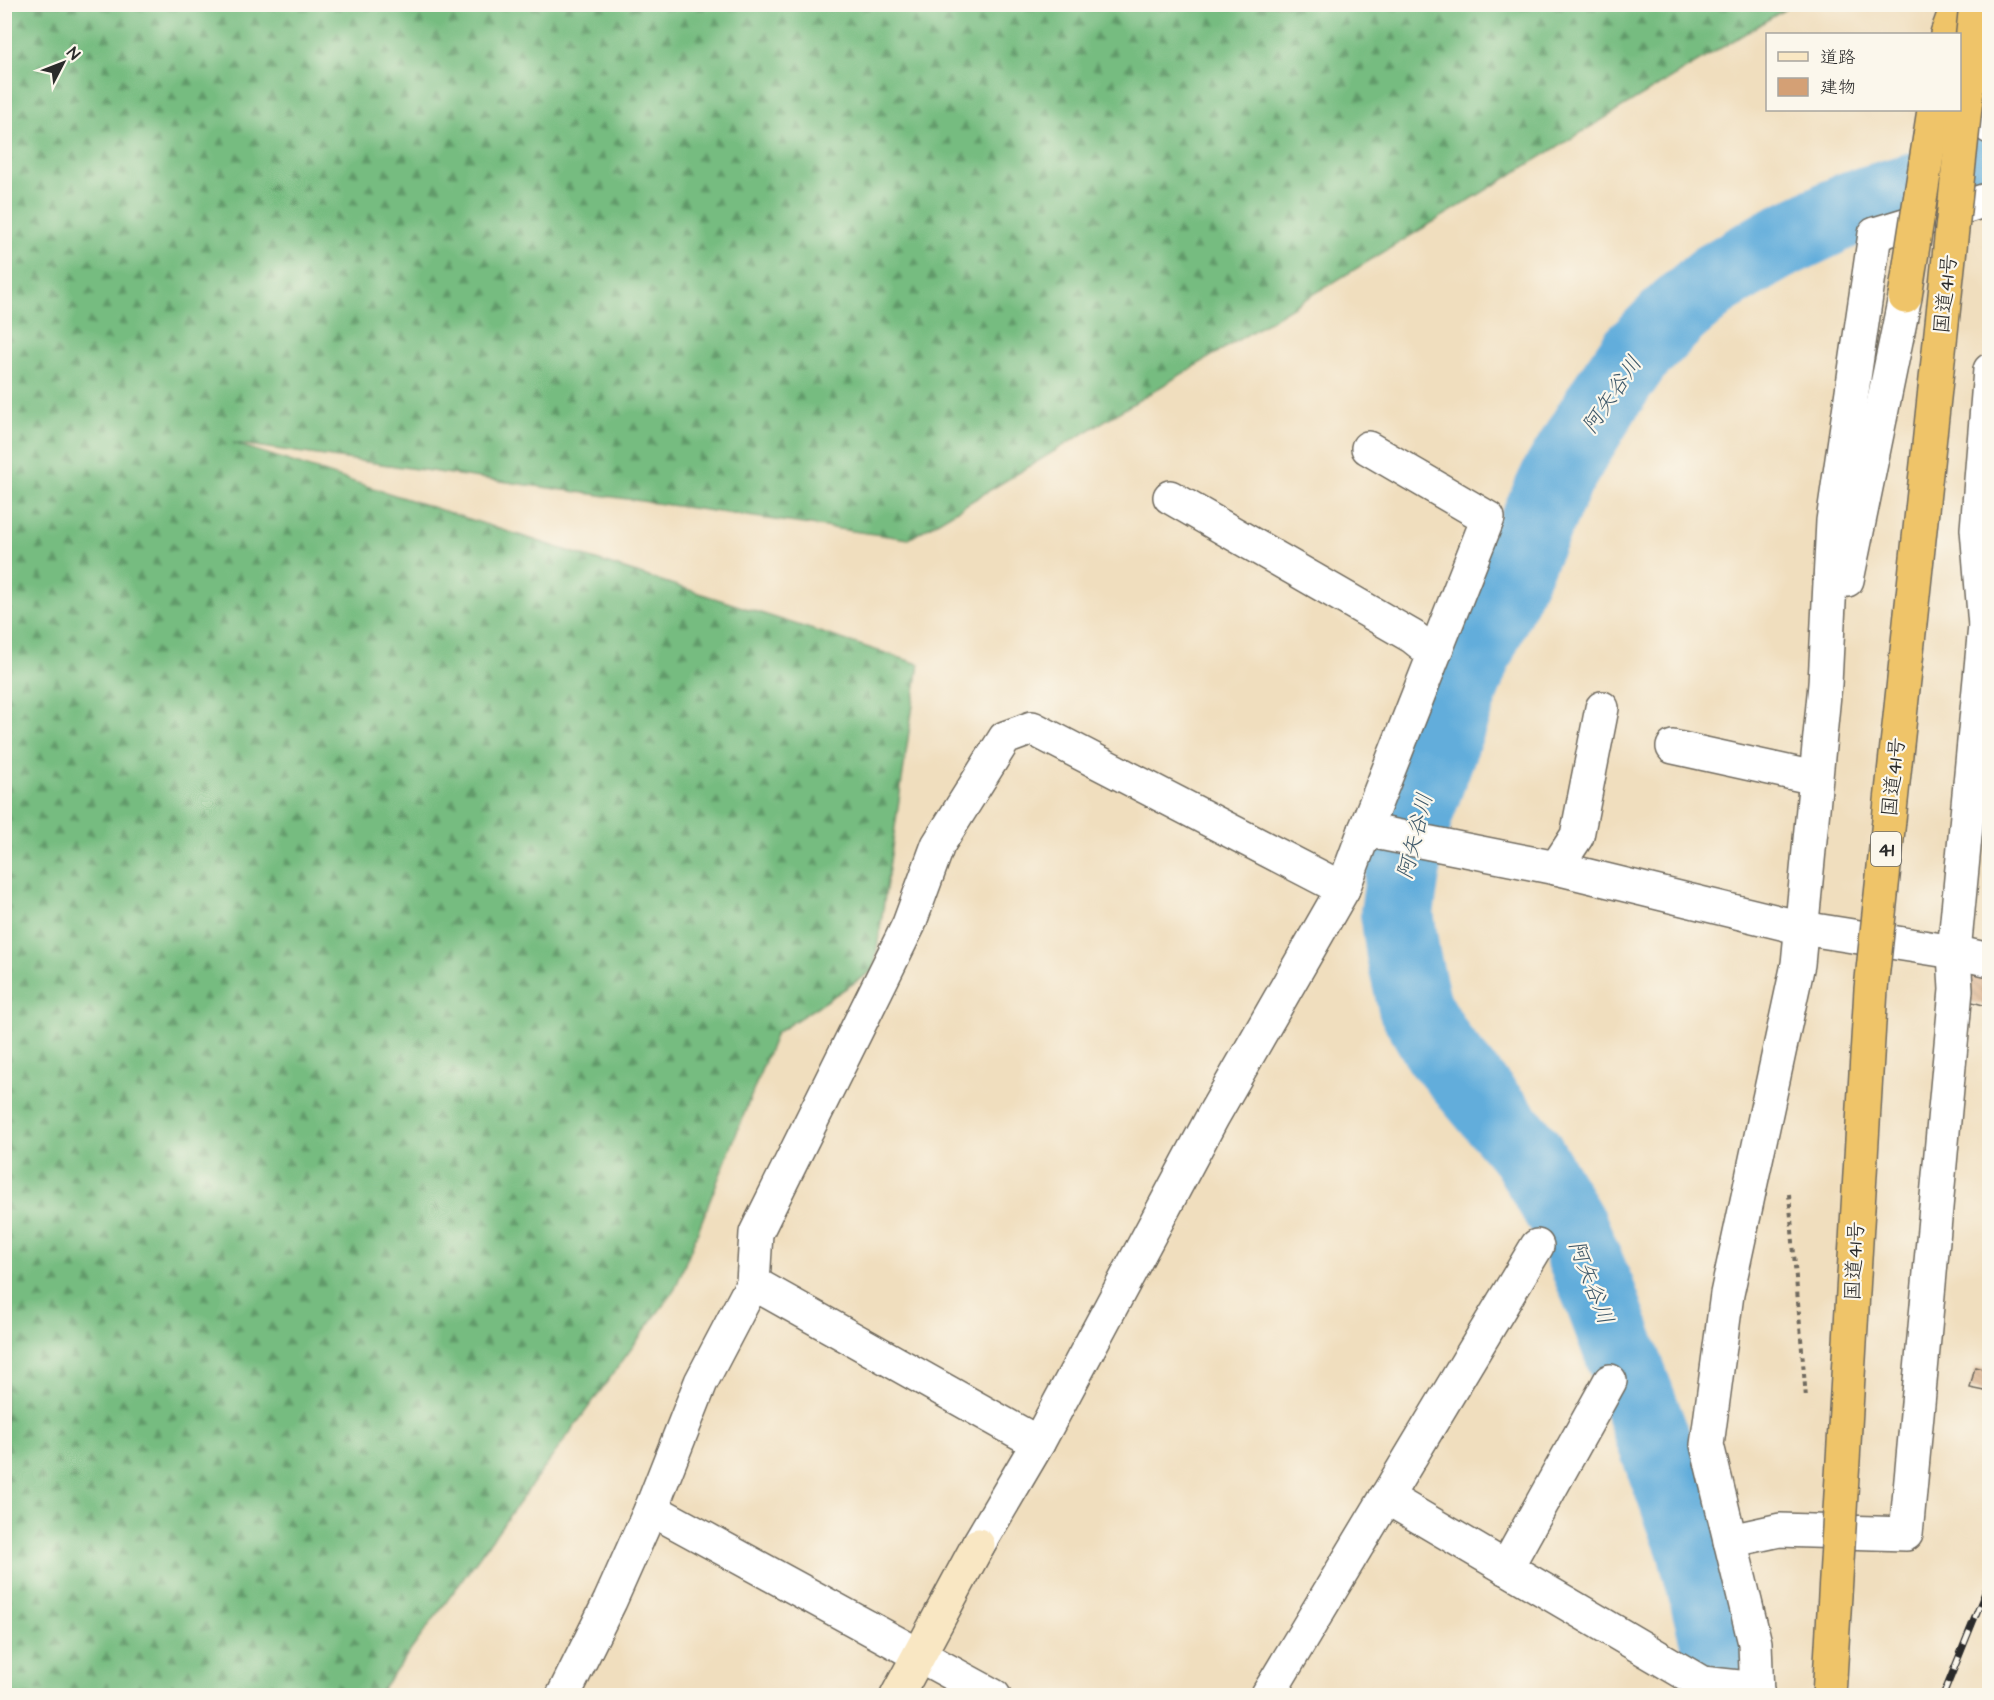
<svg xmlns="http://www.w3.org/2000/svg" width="1994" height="1700" font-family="'Architects Daughter','Klee One',sans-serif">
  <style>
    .forest { fill: url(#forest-firs); stroke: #507456; stroke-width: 1.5 }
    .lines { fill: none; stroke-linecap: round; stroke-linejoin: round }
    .river { stroke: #62addb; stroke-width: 74 }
    .building { fill: url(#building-back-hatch) }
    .street-casing { stroke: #706a5e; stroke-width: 36 }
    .secondary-casing { stroke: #706a5e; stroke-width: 36 }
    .highway-casing { stroke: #706a5e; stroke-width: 36 }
    .path { stroke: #706a5e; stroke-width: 4; stroke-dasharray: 4.5 4.5; stroke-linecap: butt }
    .street { stroke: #fff; stroke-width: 33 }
    .secondary { stroke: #f9e7c3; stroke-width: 33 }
    .highway { stroke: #efc469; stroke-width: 33 }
    .rail-casing { stroke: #2b2b2b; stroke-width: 7 }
    .rail { stroke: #fbf7ec; stroke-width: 4.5; stroke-dasharray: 14; stroke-linecap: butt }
    .highway-bridge-casing { stroke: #706a5e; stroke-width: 36; stroke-linecap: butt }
    .highway-bridge { stroke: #efc469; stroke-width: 33 }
    .labels { text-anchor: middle; stroke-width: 4.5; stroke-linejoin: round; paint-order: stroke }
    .shield { fill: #fbf7ec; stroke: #696865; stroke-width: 1.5 }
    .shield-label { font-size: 20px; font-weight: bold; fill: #2b2b2b }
    .street-label { font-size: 21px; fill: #2b2b2b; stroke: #fbf7ec }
    .water-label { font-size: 22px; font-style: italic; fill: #3e5869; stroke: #fbf7ec }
  </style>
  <defs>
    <pattern id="forest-firs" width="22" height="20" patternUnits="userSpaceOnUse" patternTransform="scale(1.5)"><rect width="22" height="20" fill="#76bc80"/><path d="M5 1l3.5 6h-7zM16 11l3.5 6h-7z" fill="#619969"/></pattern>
    <pattern id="building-back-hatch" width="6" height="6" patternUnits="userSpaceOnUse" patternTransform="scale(1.5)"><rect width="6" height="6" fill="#d4a075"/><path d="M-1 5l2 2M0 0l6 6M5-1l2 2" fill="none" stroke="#ac8360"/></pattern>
  </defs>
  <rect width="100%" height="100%" fill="#fbf7ec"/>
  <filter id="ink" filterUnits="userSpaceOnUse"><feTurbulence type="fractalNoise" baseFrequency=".0167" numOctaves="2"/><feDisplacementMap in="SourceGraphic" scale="12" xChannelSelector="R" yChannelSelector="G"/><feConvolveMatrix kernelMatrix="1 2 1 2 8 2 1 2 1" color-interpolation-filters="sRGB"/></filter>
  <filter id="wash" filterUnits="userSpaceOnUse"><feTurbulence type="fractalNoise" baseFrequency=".008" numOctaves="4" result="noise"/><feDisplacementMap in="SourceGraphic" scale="24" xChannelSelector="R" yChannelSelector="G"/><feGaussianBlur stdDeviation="1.35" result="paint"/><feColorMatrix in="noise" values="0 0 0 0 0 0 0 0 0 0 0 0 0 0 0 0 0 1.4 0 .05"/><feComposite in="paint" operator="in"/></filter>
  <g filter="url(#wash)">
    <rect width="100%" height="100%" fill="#f0debe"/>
    <path class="forest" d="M5 5H1792L909 539 233 443 919 664 874 970 776 1033 675 1289 378 1695 5 1696Z"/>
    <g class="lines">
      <path class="river" d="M1725 1696 1720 1653 1694 1549 1599 1293 1573 1232 1527 1153 1440 1050 1415 1007 1403 955 1397 913 1403 873 1416 814 1474 656 1558 476 1605 398 1634 356 1678 311 1716 279 1774 245 1854 207 1990 167"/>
    </g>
    <g id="blocks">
      <g class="building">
        <path d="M1970 971 1990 977V1007L1962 999Z"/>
        <path d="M1975 1367 1990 1371V1392L1970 1388Z"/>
      </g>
    </g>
  </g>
  <g filter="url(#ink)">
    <use href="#blocks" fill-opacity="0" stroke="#706a5e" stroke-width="1.5"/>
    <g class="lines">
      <defs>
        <g id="street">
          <path d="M1987 6 1990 127"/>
          <path d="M1170 497 1413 637 1433 653"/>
          <path d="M1847 580 1905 297"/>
          <path d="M1985 626 1977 529 1990 370"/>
          <path d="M1673 747 1815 778"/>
          <path d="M1365 830 1488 518 1368 448"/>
          <path d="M1556 868 1577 836 1602 708"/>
          <path d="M753 1283 1038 1443"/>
          <path d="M1386 1497 1702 1683 1739 1687 1757 1691"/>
          <path d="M651 1509 994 1696"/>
          <path d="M1730 1541 1780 1530 1906 1534 1956 990 1954 952 1985 626 1990 606"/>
          <path d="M978 1545 1038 1443 1213 1116 1343 889 1365 830 1556 868 1802 928 1954 952 1990 960"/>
          <path d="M1506 1568 1610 1381"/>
          <path d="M563 1696 610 1601 651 1509 701 1382 753 1283 756 1233 909 924 938 845 1005 738 1032 728 1343 889"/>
          <path d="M1267 1696 1537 1246"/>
          <path d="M1757 1696 1755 1643 1707 1445 1727 1294 1798 964 1825 684 1833 521 1875 234 1990 199"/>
        </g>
        <path id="secondary" d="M897 1696 978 1545"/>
        <path id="highway" d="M1947 34 1958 4"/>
      </defs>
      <use href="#street" class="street-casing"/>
      <use href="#secondary" class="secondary-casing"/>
      <use href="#highway" class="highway-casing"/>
      <path class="path" d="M1789 1194 1806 1398"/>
      <use href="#street" class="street"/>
      <use href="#secondary" class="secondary"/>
      <use href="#highway" class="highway"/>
      <defs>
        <path id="rail" d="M1943 1696 1990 1580"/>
      </defs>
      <use href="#rail" class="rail-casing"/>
      <use href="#rail" class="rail"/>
      <defs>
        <g id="highway-bridge">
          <path d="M1905 297 1934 110"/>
          <path d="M1829 1696 1871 989 1976 4"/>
        </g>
      </defs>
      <use href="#highway-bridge" class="highway-bridge-casing"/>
      <use href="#highway-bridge" class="highway-bridge"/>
    </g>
  </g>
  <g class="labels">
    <rect class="shield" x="1871" y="832" width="30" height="34" rx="4.5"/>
    <g class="shield-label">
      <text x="1886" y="856">41</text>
    </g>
    <g class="street-label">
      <text transform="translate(1945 294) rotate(-84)" y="7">国道41号</text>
      <text transform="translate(1893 777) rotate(-84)" y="7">国道41号</text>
      <text transform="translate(1854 1261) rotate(-87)" y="7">国道41号</text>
    </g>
    <g class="water-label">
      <text transform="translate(1611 394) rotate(-56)" y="8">阿矢谷川</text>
      <text transform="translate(1414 836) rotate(-76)" y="8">阿矢谷川</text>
      <text transform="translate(1592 1282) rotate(69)" y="8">阿矢谷川</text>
    </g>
  </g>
  <rect width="1994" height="1700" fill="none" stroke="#fbf7ec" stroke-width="24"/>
  <rect x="1766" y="33" width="195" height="78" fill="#fbf7ec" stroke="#a8a59f" stroke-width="1.5"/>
  <rect x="1778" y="52" width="30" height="9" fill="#f9e7c3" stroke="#a8a59f" stroke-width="1.5"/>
  <text x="1820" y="63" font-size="18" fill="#2b2b2b">道路</text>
  <rect x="1778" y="78" width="30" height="18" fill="#d4a075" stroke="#a8a59f" stroke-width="1.5"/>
  <text x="1820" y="93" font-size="18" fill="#2b2b2b">建物</text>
  <g transform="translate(63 63) rotate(48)" stroke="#fbf7ec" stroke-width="4.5" paint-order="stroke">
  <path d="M0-4.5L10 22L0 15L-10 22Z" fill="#2b2b2b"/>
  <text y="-9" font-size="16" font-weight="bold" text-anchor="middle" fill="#2b2b2b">N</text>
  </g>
</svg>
